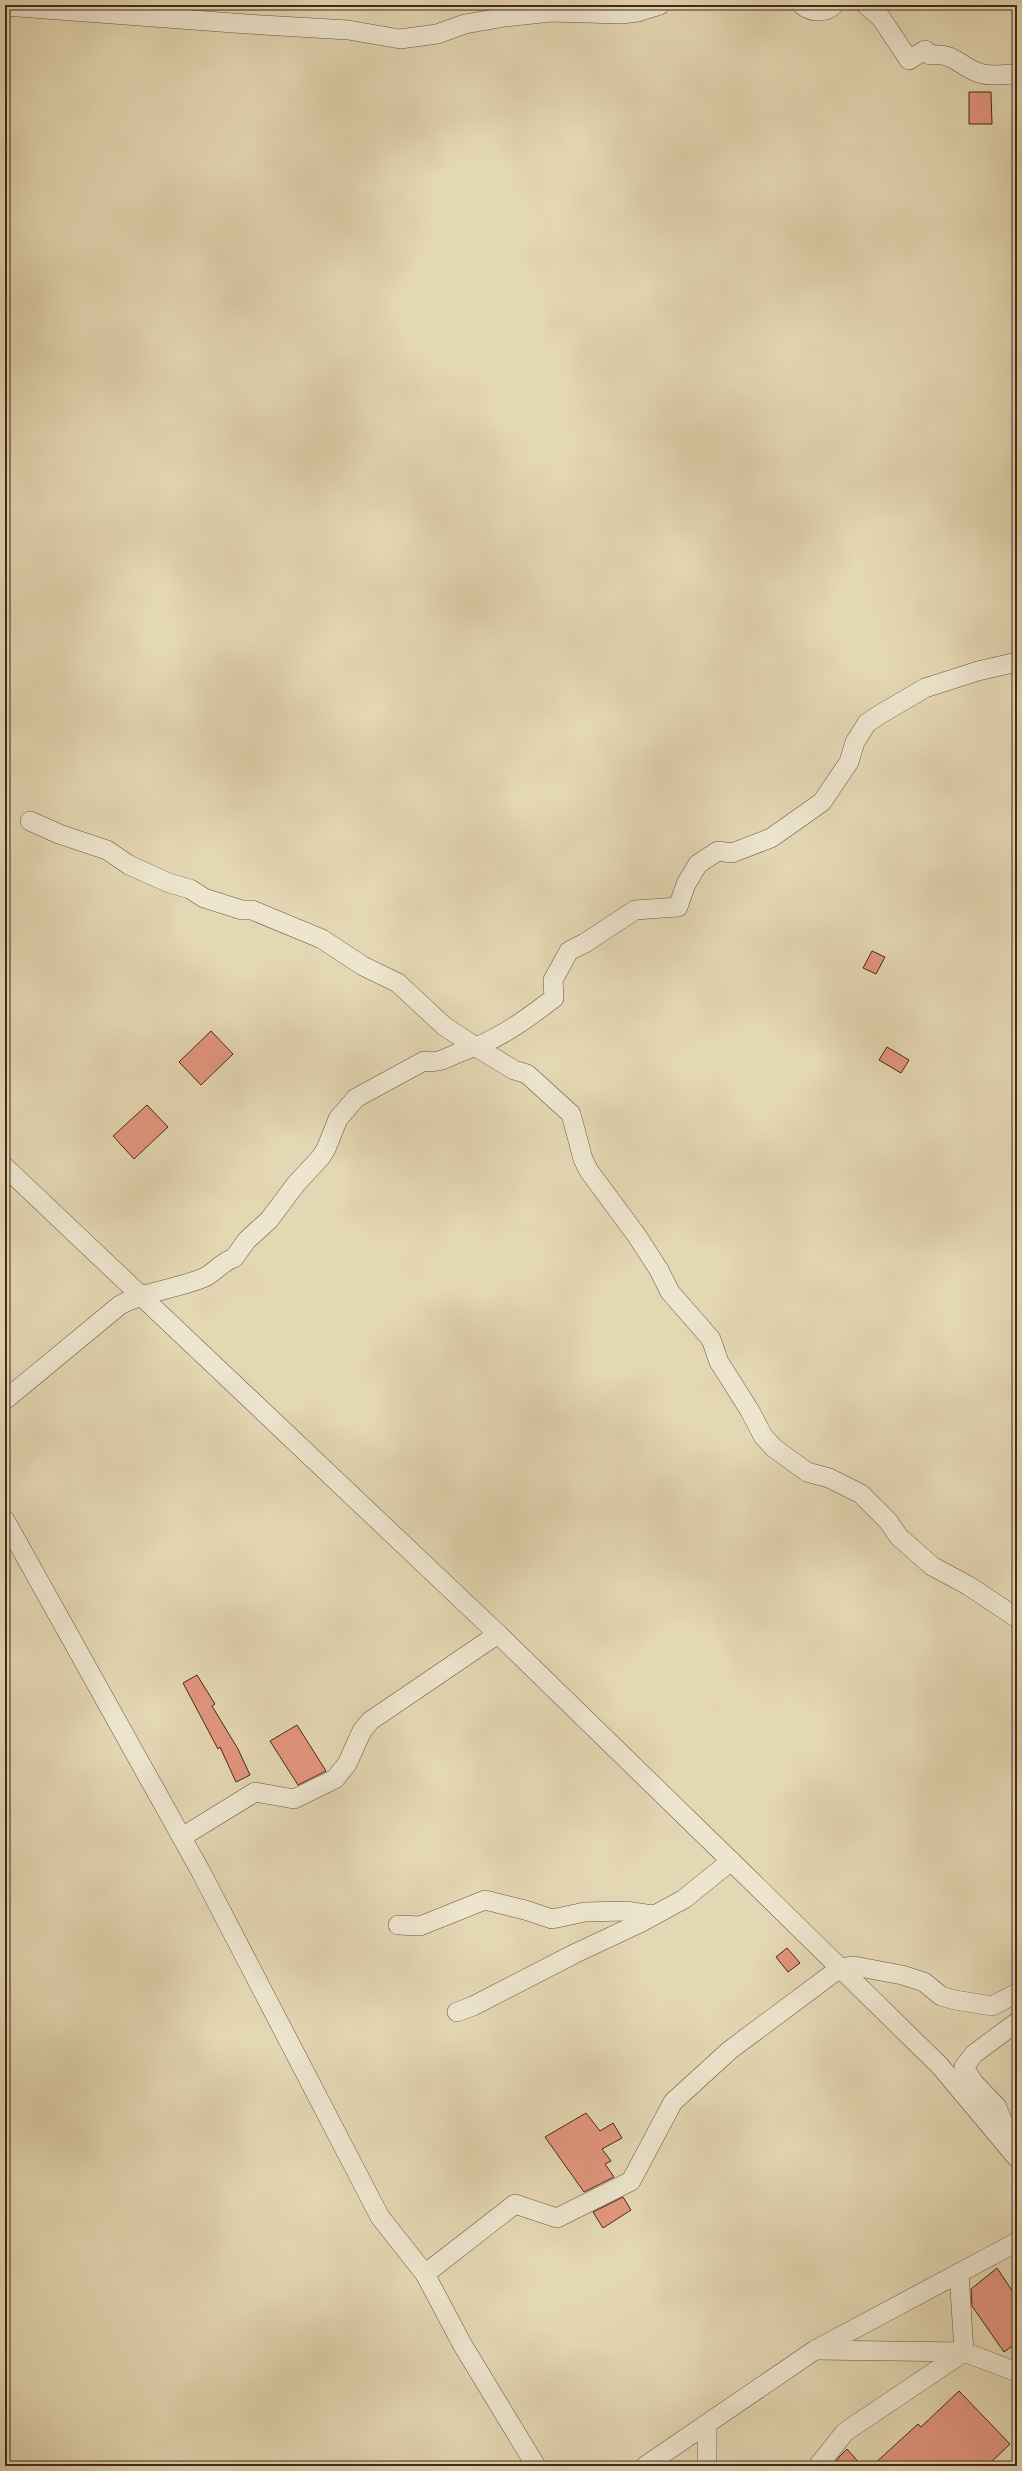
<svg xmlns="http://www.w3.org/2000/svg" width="1022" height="2471" font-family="'Libre Caslon Text',serif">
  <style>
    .building { fill: #e3967f; stroke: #442917 }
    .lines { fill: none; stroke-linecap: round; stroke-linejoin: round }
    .street-casing { stroke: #6c543e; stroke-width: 20 }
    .street { stroke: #ede5ce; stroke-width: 19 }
  </style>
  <rect width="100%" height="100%" fill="#e4d7b3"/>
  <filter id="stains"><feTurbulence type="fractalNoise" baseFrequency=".005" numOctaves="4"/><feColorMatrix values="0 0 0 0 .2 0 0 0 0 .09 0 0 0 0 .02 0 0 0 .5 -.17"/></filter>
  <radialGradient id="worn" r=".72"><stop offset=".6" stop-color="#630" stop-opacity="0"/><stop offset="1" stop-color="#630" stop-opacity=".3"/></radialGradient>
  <g class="building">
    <path d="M969 92H991L992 124H969Z"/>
    <path d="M872 951 885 957 876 974 863 968Z"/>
    <path d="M211 1031 233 1054 201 1085 179 1062Z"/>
    <path d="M887 1047 909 1060 901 1073 879 1060Z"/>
    <path d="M147 1105 168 1127 134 1159 113 1136Z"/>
    <path d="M197 1675 215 1704 212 1706 238 1749 250 1775 236 1782 220 1747 218 1749 183 1683Z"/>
    <path d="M297 1725 326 1771 298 1785 270 1741Z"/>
    <path d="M787 1948 800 1963 788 1972 776 1957Z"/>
    <path d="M586 2113 600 2131 613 2123 622 2138 602 2149 611 2161 605 2164 614 2177 584 2192 545 2137Z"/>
    <path d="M623 2197 631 2210 603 2228 593 2212Z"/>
    <path d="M997 2268 1017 2298V2343L1004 2352 972 2306 971 2289Z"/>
    <path d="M959 2391 1010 2444 987 2466H872L918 2424 921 2427Z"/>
    <path d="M847 2449 862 2466H832L840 2456Z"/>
  </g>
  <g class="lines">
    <defs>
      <g id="street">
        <path d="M802 5C811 13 826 13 834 5"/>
        <path d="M866 5 881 18 909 60 925 50 930 55C956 53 957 65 979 73 990 77 1005 74 1017 74"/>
        <path d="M5 6 247 24 348 30 400 39 437 34 465 24 505 17 551 12 621 14 638 12 660 5"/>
        <path d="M30 821 59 834 107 850 129 865 169 883 190 889 204 898 242 910H252L322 939 363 966 398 983 444 1026 476 1047C506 1034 528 1018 554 998L553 980 569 951 585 943 635 910 678 907 686 884 698 864 718 851 732 853 771 838 822 802 849 762 855 742 867 723 879 715 925 688 978 671 1017 662"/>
        <path d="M5 1167 498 1634 731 1861 940 2066 1017 2158"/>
        <path d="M5 1400 120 1305C146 1291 176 1289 203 1278 215 1273 221 1262 234 1258L247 1240 269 1220 296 1184 321 1157 326 1149 338 1119 356 1098 424 1061C444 1065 456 1050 476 1047L514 1070 527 1074 571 1114 583 1159 589 1171 637 1236 659 1270 670 1292 711 1339 719 1362 750 1411 763 1436 774 1448 807 1472 829 1478 861 1494 888 1521 899 1537 932 1566 969 1586 1017 1618"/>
        <path d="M5 1520 201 1872 380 2217 425 2274 462 2344 536 2466"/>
        <path d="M182 1837 255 1792 294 1799 335 1779 347 1764 362 1731 370 1721 498 1634"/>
        <path d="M398 1925 420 1926 485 1900 525 1910 552 1919 585 1912 625 1911 653 1915"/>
        <path d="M457 2012 473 2006 576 1953 640 1923 684 1899 731 1861"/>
        <path d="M1010 2141 997 2107 974 2083 964 2067 974 2054 1017 2022"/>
        <path d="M425 2274 515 2204 557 2218 631 2181 673 2102 730 2050 840 1968 854 1966 902 1975 924 1982 941 1996 955 2000 992 2006 1017 1993"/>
        <path d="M816 2350 964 2352 1017 2372"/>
        <path d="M707 2424V2466"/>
        <path d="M645 2466 815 2350 1017 2242"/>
        <path d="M818 2466 845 2432 964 2352 959 2273"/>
      </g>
    </defs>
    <use href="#street" class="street-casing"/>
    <use href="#street" class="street"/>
  </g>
  <rect width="1022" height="2471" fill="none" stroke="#e4d7b3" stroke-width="20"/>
  <rect x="6" y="6" width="1010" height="2459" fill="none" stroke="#442917" stroke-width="2"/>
  <rect x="10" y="10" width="1002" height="2451" fill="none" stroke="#442917"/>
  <rect width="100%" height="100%" filter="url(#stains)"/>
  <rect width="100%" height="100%" fill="url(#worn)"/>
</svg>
